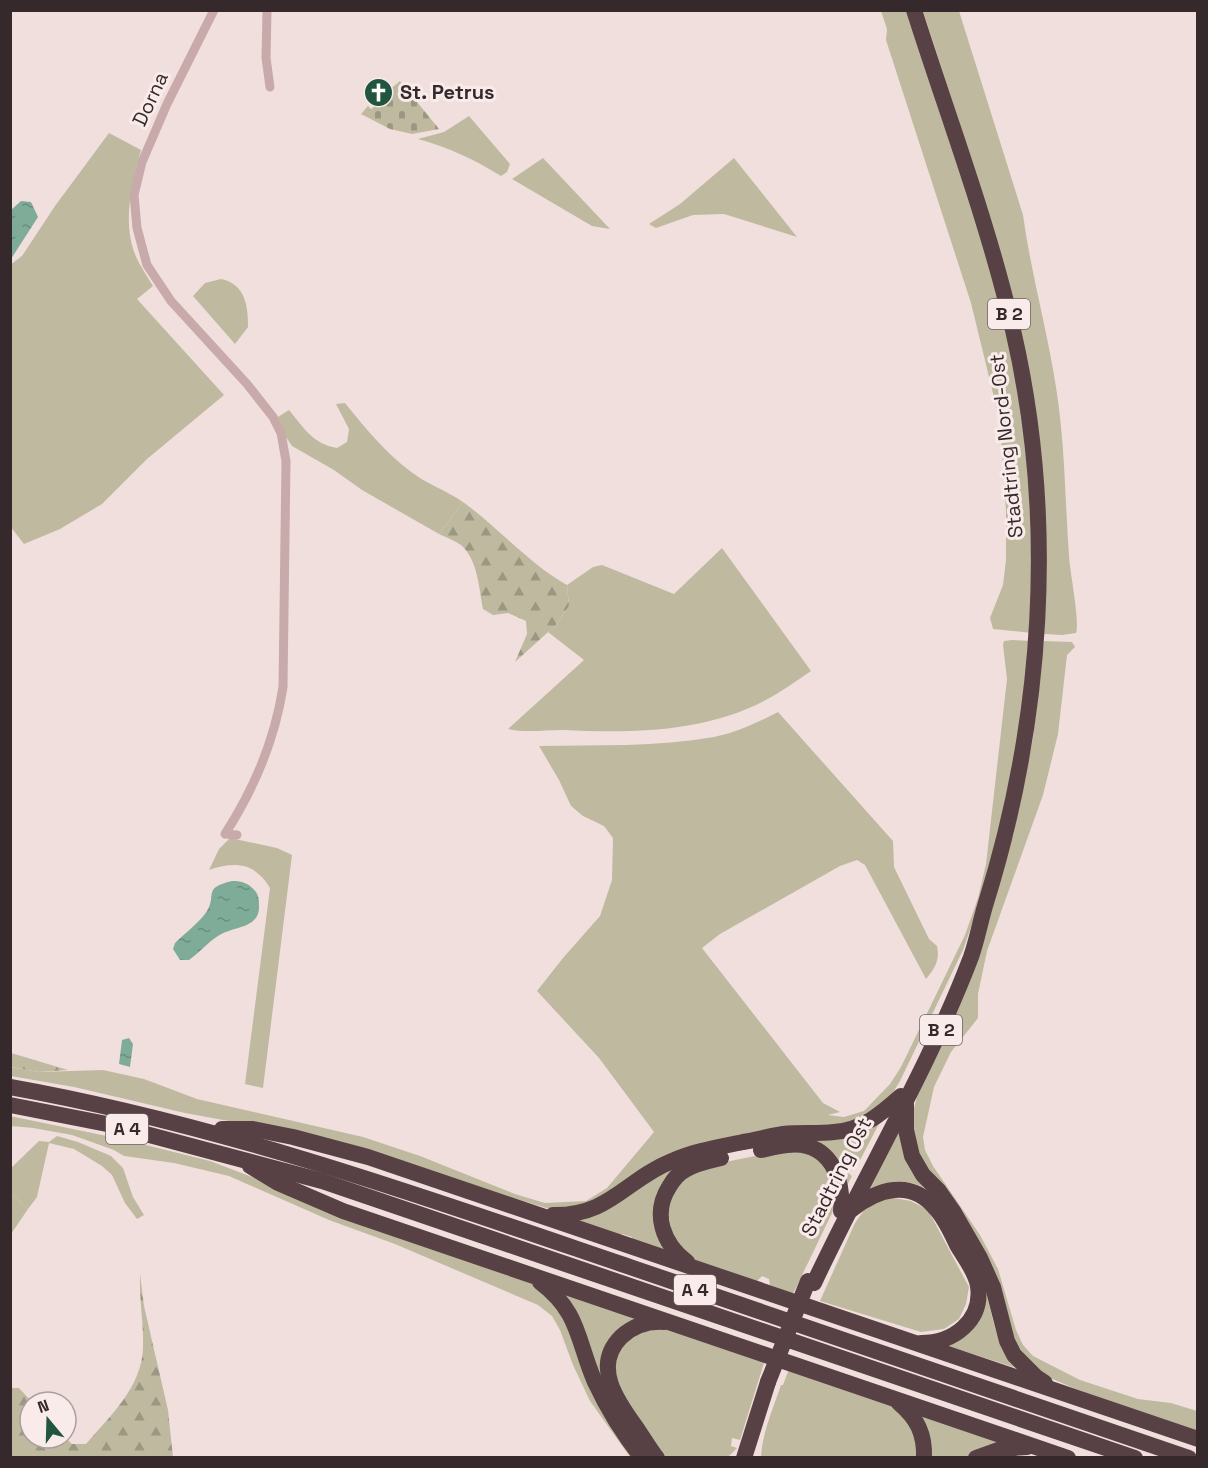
<svg xmlns="http://www.w3.org/2000/svg" width="1208" height="1468" font-family="'Space Grotesk',sans-serif">
  <style>
    .green { fill: #bfba9f }
    .forest { fill: url(#forest-firs) }
    .cemetery { fill: url(#cemetery-stones) }
    .water { fill: url(#water-ripples) }
    .lines { fill: none; stroke-linecap: round; stroke-linejoin: round }
    .street { stroke: #c8aaab; stroke-width: 9 }
    .highway { stroke: #574145; stroke-width: 16 }
    .highway-bridge { stroke: #574145; stroke-width: 16 }
    .labels { text-anchor: middle; stroke-width: 6; stroke-linejoin: round; paint-order: stroke }
    .shield { fill: #f9ebea; stroke: #706365; stroke-width: 1.5 }
    .shield-label { font-size: 18px; font-weight: bold; fill: #36292c }
    .poi-label { font-size: 20px; font-weight: bold; fill: #36292c; stroke: #f9ebea; text-anchor: start }
    .street-label { font-size: 20px; fill: #36292c; stroke: #f9ebea }
  </style>
  <defs>
    <pattern id="forest-firs" width="22" height="20" patternUnits="userSpaceOnUse" patternTransform="scale(1.5)"><rect width="22" height="20" fill="#bfba9f"/><path d="M5 1l3.5 6h-7zM16 11l3.5 6h-7z" fill="#9c9782"/></pattern>
    <pattern id="cemetery-stones" width="16" height="16" patternUnits="userSpaceOnUse" patternTransform="scale(1.5)"><rect width="16" height="16" fill="#bfba9f"/><path d="M2 7V4a2 2 0 0 1 4 0v3zM10 15v-3a2 2 0 0 1 4 0v3z" fill="#9c9782"/></pattern>
    <pattern id="water-ripples" width="26" height="14" patternUnits="userSpaceOnUse" patternTransform="scale(1.5)"><rect width="26" height="14" fill="#7fac98"/><path d="M2 4q2-2 4 0t4 0M15 11q2-2 4 0t4 0" fill="none" stroke="#698c7c"/></pattern>
  </defs>
  <rect width="100%" height="100%" fill="#f1dfde"/>
  <g class="green">
    <path d="M881 11H910L1006 314 1030 472 1032 633 993 629 990 618 1003 585 1006 560V511L1000 422 971 303 886 40 887 29Z"/>
    <path d="M923 11H959L1023 215C1031 273 1047 329 1056 387 1065 443 1065 499 1069 556 1070 573 1080 621 1076 633L1062 635 1044 634 1046 574 1041 458 959 121Z"/>
    <path d="M469 116 510 164 507 172 501 176C475 160 448 147 418 139L444 132Z"/>
    <path d="M109 133 141 150C131 186 121 226 138 261 143 270 148 278 153 286L137 299 224 395 147 459 102 504 60 529 24 544 10 526V265L22 256 55 206Z"/>
    <path d="M543 158 610 229 592 226 512 179Z"/>
    <path d="M734 158 797 237 724 214 693 215 656 228 649 224 680 204Z"/>
    <path d="M221 279C245 284 248 305 248 327L235 344 193 296 205 283Z"/>
    <path d="M345 403C365 428 385 452 410 471 426 484 446 490 463 502L439 534 362 490 334 470 292 446 286 437 278 417 289 410C304 428 313 444 337 448L347 442 349 429 336 404Z"/>
    <path d="M722 548 811 671C796 681 781 692 764 701 702 733 631 733 563 730 544 730 526 733 508 729L584 660 548 632 557 624 569 606 567 585 593 567 602 565 674 594Z"/>
    <path d="M1012 640 1032 641 1013 781 976 913 963 950 900 1081 889 1099 847 1125 702 1147 595 1204 553 1210 294 1133 185 1113 74 1087 11 1076 10 1067 38 1072 103 1070 144 1079 197 1099 363 1137 420 1156 515 1194 545 1203 586 1201 607 1188 654 1132 599 1058 537 991 563 958 600 916 612 880 613 838 604 826 583 816 571 806 559 780 539 746C597 745 656 747 714 737 735 733 759 722 778 712L893 841 894 867 929 939 937 946C940 960 935 968 926 979L865 865 857 860 840 866 720 934 702 948 823 1103 840 1112 828 1115 844 1117 864 1111 890 1084 901 1067 965 935 978 898 986 864 1007 679 1003 645 1004 641Z"/>
    <path d="M1044 641 1072 642 1075 647 1067 655 1058 734 1043 795 987 951 978 994V1018L951 1052 934 1087 923 1137 925 1150 933 1166 980 1235 998 1269 1016 1330 1023 1345 1033 1356 1080 1380 1138 1399 1171 1403 1197 1411V1432L1076 1389 1043 1375 1019 1350 915 1149 913 1113 917 1096 1013 836 1033 738Z"/>
    <path d="M230 838 277 848 292 855 263 1088 245 1084 270 888C255 863 236 861 209 870L219 849Z"/>
    <path d="M10 1116 126 1140 210 1161 540 1287 552 1296 638 1457H630L590 1401 573 1365 560 1330 552 1316 538 1305 395 1244 329 1220 229 1176 174 1163 124 1156 114 1150 72 1135 33 1128 11 1126Z"/>
    <path d="M882 1118 857 1166 854 1165 849 1174 852 1176 845 1189 841 1172 786 1141 705 1158 666 1182 669 1250 632 1242V1237L622 1234 620 1237 571 1218 678 1162Z"/>
    <path d="M903 1121 929 1191C911 1178 891 1182 870 1188Z"/>
    <path d="M57 1136 78 1142 111 1156 123 1168 133 1197 144 1215 137 1219 125 1203 112 1175 102 1166 74 1149 49 1143 37 1197 28 1209 11 1194V1168L39 1141 49 1142Z"/>
    <path d="M802 1149 826 1163 837 1199 832 1213 793 1294 770 1285 769 1279 762 1276 757 1281 690 1258 673 1242 666 1199 672 1188 700 1167 786 1150Z"/>
    <path d="M889 1197 911 1201 928 1210 969 1287 966 1304 959 1319 944 1329 921 1332 820 1301 855 1223 867 1206Z"/>
    <path d="M562 1289 637 1320 630 1325 604 1393Z"/>
    <path d="M987 1296C994 1325 997 1343 1016 1368L948 1346 980 1319Z"/>
    <path d="M663 1328 764 1363 740 1440 732 1438 731 1446 737 1448 728 1457H666L660 1453 620 1395 613 1359 632 1334Z"/>
    <path d="M789 1369 895 1405 910 1417 921 1458H761C762 1433 773 1409 781 1385H783Z"/>
    <path d="M915 1413 1013 1443 968 1457H928Z"/>
  </g>
  <g class="forest">
    <path d="M463 502C499 528 528 563 567 585L569 606 557 624 515 662 527 634 526 621 508 613 493 615 483 609C479 589 478 560 461 545 455 541 446 537 439 534Z"/>
    <path d="M10 1053H11L68 1070 38 1072 11 1067Z"/>
    <path d="M11 1194 28 1209 11 1234Z"/>
    <path d="M140 1274 144 1306 168 1410 173 1457H11V1388H19L32 1402H30V1438H66L72 1444H86C110 1416 141 1388 143 1349 144 1324 139 1300 140 1274Z"/>
  </g>
  <path class="cemetery" d="M400 81 439 129 412 134 390 129 361 114 368 106 371 109 378 104 380 106 384 104 382 101 385 98 383 95Z"/>
  <g class="water">
    <path d="M21 201 31 202 38 217 11 259V210Z"/>
    <path d="M232 881C242 881 249 883 256 892 259 897 259 900 259 906 260 929 232 926 218 936 208 942 199 953 189 960H180L173 949 175 943C185 933 199 923 207 911 217 895 202 888 232 881Z"/>
    <path d="M129 1038 133 1044 130 1067 119 1064 122 1040Z"/>
  </g>
  <g class="lines">
    <g class="street">
      <path d="M214 10 167 104 142 162 134 195 137 228 147 265 171 301 247 384 273 417 281 433 286 461 283 687C275 739 254 789 225 834L237 835"/>
      <path d="M267 10 266 58 270 87"/>
    </g>
    <g class="highway">
      <path d="M10 1087C223 1125 427 1198 630 1267 816 1331 1003 1393 1189 1458"/>
      <path d="M10 1105 112 1125 322 1181 1135 1458"/>
      <path d="M906 1105V1130L912 1156 923 1175 939 1191 953 1211 980 1258 993 1287 1007 1341 1014 1355 1036 1377 1045 1383"/>
      <path d="M222 1129H253L293 1137 368 1157 1198 1439"/>
      <path d="M761 1150C775 1147 793 1142 807 1146 836 1154 843 1186 841 1211"/>
      <path d="M250 1166 278 1183 343 1211 1068 1458"/>
      <path d="M851 1210C877 1189 911 1178 936 1209 945 1219 951 1232 957 1245 964 1257 976 1272 978 1286 983 1321 953 1343 921 1343"/>
      <path d="M553 1215C610 1216 625 1180 672 1161 694 1151 719 1147 743 1142 756 1140 770 1136 783 1134 800 1132 817 1134 834 1132 862 1130 881 1114 901 1096"/>
      <path d="M687 1262C663 1244 652 1214 669 1187 673 1180 677 1174 685 1170 696 1163 708 1161 721 1158"/>
      <path d="M540 1282C580 1312 577 1341 595 1382 607 1408 624 1435 642 1458"/>
      <path d="M814 1283C865 1174 928 1070 971 957 977 940 980 923 985 906 1043 721 1057 520 1013 330 988 222 948 117 914 10"/>
      <path d="M899 1403C917 1418 925 1434 924 1458"/>
      <path d="M657 1458C649 1448 643 1437 636 1427 617 1401 592 1366 621 1337 633 1326 648 1321 664 1322"/>
      <path d="M744 1458 768 1382"/>
      <path d="M976 1458 1001 1449 1027 1447"/>
    </g>
    <path class="highway-bridge" d="M768 1382 808 1281"/>
  </g>
  <defs>
    <symbol id="church-disc" viewBox="-11 -11 22 22"><circle r="9.5" fill="#22553f" stroke="#f9ebea"/><path d="M-1.2-6h2.4v3.5h3.3v2.4h-3.3V6h-2.4V-.1h-3.3v-2.4h3.3Z" fill="#fff"/></symbol>
  </defs>
  <g fill-rule="evenodd">
    <use href="#church-disc" x="362" y="76" width="33" height="33"/>
  </g>
  <g class="labels">
    <g class="shield">
      <rect x="988" y="299" width="42" height="30" rx="4.5"/>
      <rect x="920" y="1015" width="42" height="30" rx="4.5"/>
      <rect x="106" y="1114" width="42" height="30" rx="4.5"/>
      <rect x="674" y="1275" width="42" height="30" rx="4.5"/>
    </g>
    <g class="shield-label">
      <text x="1009" y="320">B 2</text>
      <text x="941" y="1036">B 2</text>
      <text x="127" y="1135">A 4</text>
      <text x="695" y="1296">A 4</text>
    </g>
    <g class="poi-label">
      <text x="400" y="99">St. Petrus</text>
    </g>
    <g class="street-label">
      <text transform="translate(150 99) rotate(-65)" y="7">Dorna</text>
      <text transform="translate(1006 446) rotate(-96)" y="7">Stadtring Nord-Ost</text>
      <text transform="translate(836 1177) rotate(-63)" y="7">Stadtring Ost</text>
    </g>
  </g>
  <rect width="1208" height="1468" fill="none" stroke="#36292c" stroke-width="24"/>
  <g transform="translate(48 1420) rotate(341)"><circle r="28" fill="#f9ebea" stroke="#ab9d9e" stroke-width="1.5"/>
  <path d="M0-4.5L10 22L0 15L-10 22Z" fill="#22553f"/>
  <text y="-9" font-size="16" font-weight="bold" text-anchor="middle" fill="#36292c">N</text>
  </g>
</svg>
